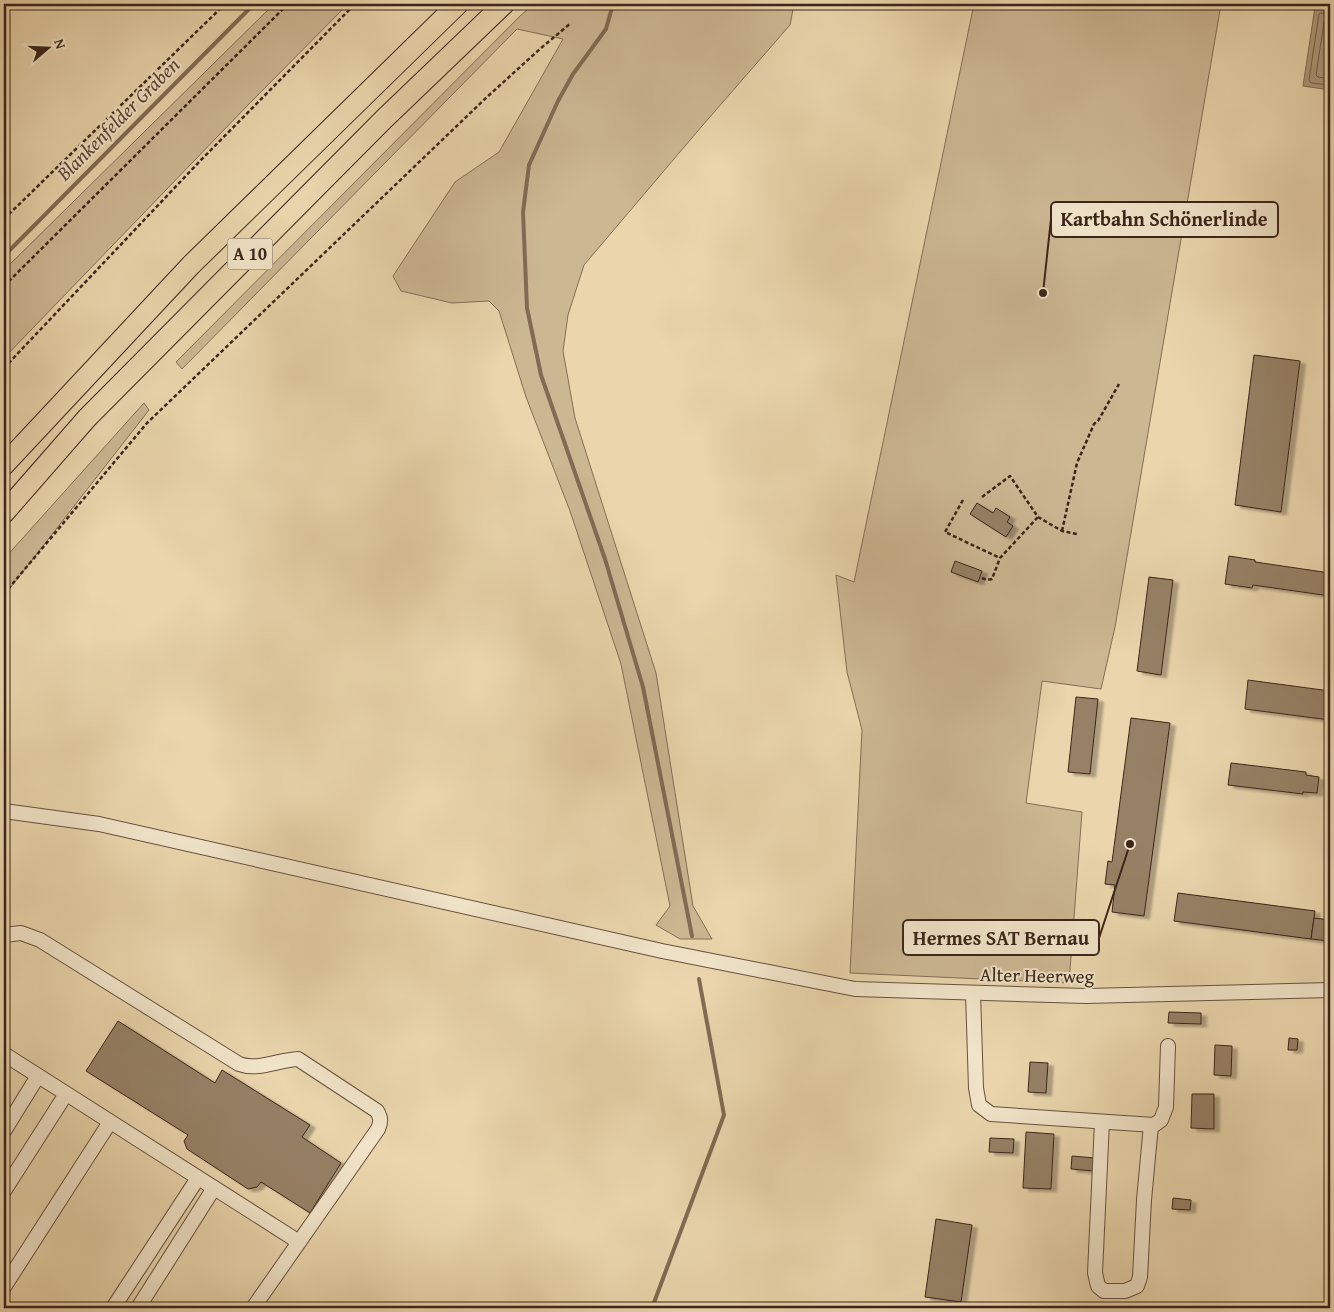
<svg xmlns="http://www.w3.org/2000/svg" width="1334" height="1312" font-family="'Gentium Book Plus',serif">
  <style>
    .green { fill: #ccb793; stroke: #846e56 }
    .water { fill: #ae997a; stroke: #806b54 }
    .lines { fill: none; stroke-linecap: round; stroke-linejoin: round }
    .shore { stroke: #745f4a; stroke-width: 1 }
    .stream { stroke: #806b54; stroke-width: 4 }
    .building { fill: #968166; stroke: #3b251a; filter: url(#shadow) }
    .minor-casing { stroke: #67513e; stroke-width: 16 }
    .highway-casing { stroke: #3b251a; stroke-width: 22 }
    .path { stroke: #3b251a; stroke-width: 2.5; stroke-dasharray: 4 2.5; stroke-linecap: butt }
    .minor { stroke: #f1e4c9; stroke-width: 14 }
    .highway { stroke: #ead5ac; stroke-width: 20 }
    .labels { text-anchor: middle; stroke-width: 4; stroke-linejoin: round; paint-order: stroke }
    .shield { fill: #f1e4c9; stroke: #725e4e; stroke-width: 1 }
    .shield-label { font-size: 18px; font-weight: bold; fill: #3b251a }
    .street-label { font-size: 19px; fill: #3b251a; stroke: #f1e4c9 }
    .water-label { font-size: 20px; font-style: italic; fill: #5e4837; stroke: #f1e4c9 }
    .leader { fill: none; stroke: #3b251a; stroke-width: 2 }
    .callout-dot { fill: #3b251a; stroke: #f1e4c9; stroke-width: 2 }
    .callout { fill: #f1e4c9; stroke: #3b251a; stroke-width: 2 }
    .callout-label { font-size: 20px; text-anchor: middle; font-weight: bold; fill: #3b251a }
  </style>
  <defs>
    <filter id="shadow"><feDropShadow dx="5.5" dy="3" stdDeviation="1" flood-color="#0004"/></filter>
  </defs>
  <rect width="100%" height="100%" fill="#ead5ac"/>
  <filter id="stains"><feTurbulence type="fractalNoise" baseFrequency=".004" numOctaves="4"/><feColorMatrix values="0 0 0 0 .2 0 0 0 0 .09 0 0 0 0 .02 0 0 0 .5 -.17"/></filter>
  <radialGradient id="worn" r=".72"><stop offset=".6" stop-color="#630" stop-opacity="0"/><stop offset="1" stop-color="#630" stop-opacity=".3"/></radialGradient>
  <g class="green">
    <path d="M274 4H348L247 106 4 358V270Z"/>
    <path d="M534 4H794L790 25 702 126 584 265 568 315 563 351 575 418 656 673 693 906 712 939H680L656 925 670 906 621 664 570 511 526 397 499 311 489 301 452 303 401 291 393 276 455 182 499 152 563 39 517 29 182 369 176 362 520 16Z"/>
    <path d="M974 4H1221L1115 627 1101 689 1042 681 1026 803 1082 812 1069 983 850 973 862 730 847 672 836 575 854 582Z"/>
    <path d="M144 403 149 410 4 596V559Z"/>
  </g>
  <path class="water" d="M1315 7 1330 9V90L1303 86Z"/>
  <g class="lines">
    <g class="shore">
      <path d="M1330 14 1321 13 1319 14 1309 80 1311 83 1330 85"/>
      <path d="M1330 20 1324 22 1316 75 1318 77 1330 79"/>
    </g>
    <g class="stream">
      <path d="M613 4 606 29 573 74 558 101 529 165 523 212 527 308 541 375 605 559 643 687 692 936"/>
      <path d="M4 256 254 4"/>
      <path d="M652 1308 724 1115 699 979"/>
    </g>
  </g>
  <g class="building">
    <path d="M1254 355 1300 361 1281 512 1235 505Z"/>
    <path d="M977 503 993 513 996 508 1010 517 1007 522 1013 526 1006 537 970 514Z"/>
    <path d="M1229 556 1255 560V562L1330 573V596L1253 585 1252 588 1225 584Z"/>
    <path d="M955 561 982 571 978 582 951 572Z"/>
    <path d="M1149 577 1173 580 1161 675 1137 671Z"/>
    <path d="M1248 680 1330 691V720L1245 709Z"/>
    <path d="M1076 697 1098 699 1090 774 1068 772Z"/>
    <path d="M1131 718 1170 723 1144 916 1112 912 1115 885 1105 884 1108 861 1112 862Z"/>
    <path d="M1231 763 1306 772V775L1319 777 1317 793 1303 792V794L1228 785Z"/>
    <path d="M1178 893 1315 911 1311 939 1174 921Z"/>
    <path d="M1314 918 1330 920V941L1311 939Z"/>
    <path d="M1169 1012 1201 1013V1024L1168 1023Z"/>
    <path d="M118 1021 215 1083 222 1070 310 1125 302 1137 341 1163 310 1213 261 1182 257 1187 248 1189 187 1149 184 1141 188 1135 86 1071Z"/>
    <path d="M1289 1038 1298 1039 1297 1050H1288Z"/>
    <path d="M1215 1045 1232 1046 1231 1076 1214 1075Z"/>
    <path d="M1030 1062 1048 1063 1046 1093 1028 1092Z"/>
    <path d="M1192 1094H1214V1129L1191 1128Z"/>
    <path d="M1026 1132 1054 1134 1051 1189 1023 1188Z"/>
    <path d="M990 1138 1014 1139 1013 1153 989 1152Z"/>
    <path d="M1072 1156 1095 1158 1094 1171 1071 1169Z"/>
    <path d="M1173 1198 1191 1200 1190 1210 1172 1209Z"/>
    <path d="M936 1219 972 1225 961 1302 925 1297Z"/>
  </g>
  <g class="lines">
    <defs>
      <g id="minor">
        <path d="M4 811 99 824 662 951 855 989 1086 996 1330 990"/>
        <path d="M4 935 21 933 40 940 239 1064C258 1071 278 1060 298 1059L377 1111C381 1118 381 1122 378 1129L253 1308"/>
        <path d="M973 993 976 1088 979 1105 991 1114 1154 1125 1161 1120 1166 1107 1168 1046"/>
        <path d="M4 1054 299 1242"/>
        <path d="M1102 1122 1095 1273 1098 1286 1104 1291H1125L1137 1286 1140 1277 1144 1200 1151 1125"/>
        <path d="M4 1131 38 1076"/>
        <path d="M4 1191 66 1094"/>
        <path d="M4 1287 110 1122"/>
        <path d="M113 1308 198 1178"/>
        <path d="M138 1308 214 1188"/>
      </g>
      <g id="highway">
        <path d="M4 465 191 265 458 4"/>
        <path d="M4 513 87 418 384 119 504 4"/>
      </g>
    </defs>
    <use href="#minor" class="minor-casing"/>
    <use href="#highway" class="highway-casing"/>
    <g class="path">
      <path d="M4 219 225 4"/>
      <path d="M4 286 288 4"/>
      <path d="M4 368 199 162 355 4"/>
      <path d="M982 497 1010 476 1038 517 1062 531 1077 534"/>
      <path d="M963 500 945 532 1000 558"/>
      <path d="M1062 531 1077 463 1094 424 1098 421 1119 384"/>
      <path d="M982 578 987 580 992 579 1000 558 1038 517"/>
      <path d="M4 594 147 423 487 97 541 48 571 23"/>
    </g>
    <use href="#minor" class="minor"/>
    <use href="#highway" class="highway"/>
  </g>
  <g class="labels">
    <rect class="shield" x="227.5" y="238.5" width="45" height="31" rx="4"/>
    <g class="shield-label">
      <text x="250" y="260">A 10</text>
    </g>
    <g class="street-label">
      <text transform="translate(1037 975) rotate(1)" y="7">Alter Heerweg</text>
    </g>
    <g class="water-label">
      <text transform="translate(118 119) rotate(-45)" y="7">Blankenfelder Graben</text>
    </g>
  </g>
  <path class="leader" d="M1043 293L1051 219M1130 844L1099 938"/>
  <g class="callout-dot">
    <circle cx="1043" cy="293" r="5"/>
    <circle cx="1130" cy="844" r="5"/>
  </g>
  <g class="callout">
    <rect x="1051" y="202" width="227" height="35" rx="5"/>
    <rect x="903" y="920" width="196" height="35" rx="5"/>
  </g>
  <g class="callout-label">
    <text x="1164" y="226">Kartbahn Schönerlinde</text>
    <text x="1001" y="945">Hermes SAT Bernau</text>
  </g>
  <rect width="1334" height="1312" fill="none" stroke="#ead5ac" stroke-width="20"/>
  <rect x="5" y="5" width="1324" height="1302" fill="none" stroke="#3b251a" stroke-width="2.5"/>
  <rect x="10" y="10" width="1314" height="1292" fill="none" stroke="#3b251a"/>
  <g transform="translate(48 48) rotate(71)" stroke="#f1e4c9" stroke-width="4" paint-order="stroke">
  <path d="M0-4L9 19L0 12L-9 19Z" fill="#3b251a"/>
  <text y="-8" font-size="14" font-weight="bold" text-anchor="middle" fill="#3b251a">N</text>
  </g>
  <rect width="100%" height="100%" filter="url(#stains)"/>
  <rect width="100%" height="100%" fill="url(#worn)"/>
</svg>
